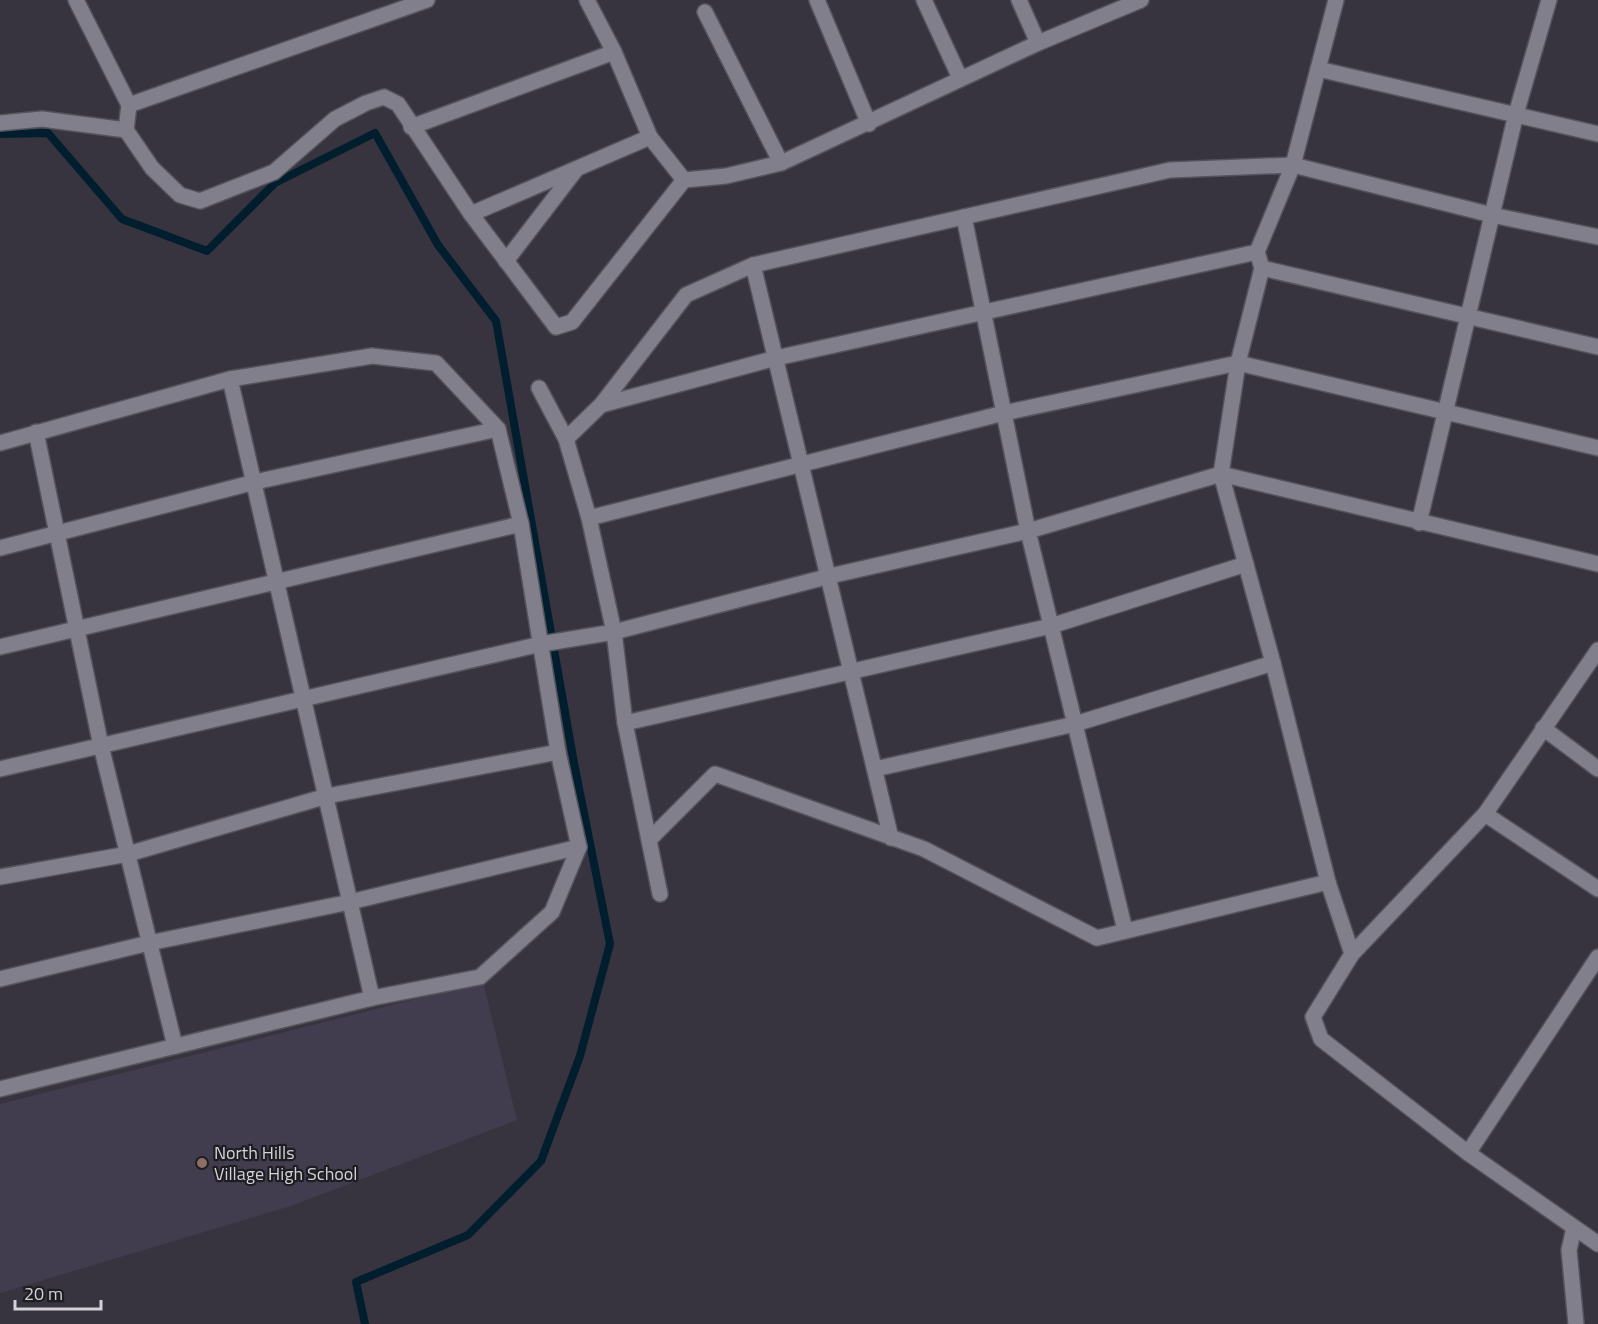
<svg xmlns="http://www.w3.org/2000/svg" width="1598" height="1324" font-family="'Titillium Web',sans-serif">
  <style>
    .built { fill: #413d4e }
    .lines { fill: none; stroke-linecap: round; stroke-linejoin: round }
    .stream { stroke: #001e2d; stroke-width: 8 }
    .minor-casing { stroke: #54525b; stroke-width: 18 }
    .minor { stroke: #827f8c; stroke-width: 15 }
    .education-dot { fill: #8d6e63; stroke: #1e1d22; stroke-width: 2 }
    .labels { text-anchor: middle; stroke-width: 4.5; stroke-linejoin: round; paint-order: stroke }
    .poi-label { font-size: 18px; fill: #d2d1d8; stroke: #1e1d22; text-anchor: start }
  </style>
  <rect width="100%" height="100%" fill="#37343f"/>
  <path class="built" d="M483 982 517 1120 291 1206 0 1293V1104Z"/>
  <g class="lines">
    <path class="stream" d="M0 134 48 133 122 219 207 251 275 183 375 133 438 245 496 321 574 763 610 944 580 1056 541 1161 468 1235 356 1282 365 1324"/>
    <defs>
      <g id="minor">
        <path d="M76 0 129 105"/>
        <path d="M427 0 129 105 126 130 152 168 180 195 200 201 274 172 335 119 366 103 384 97 398 104 471 214 556 327 572 322 684 180 726 176 781 163 1038 43 1141 0"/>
        <path d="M587 0 614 52 650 137 684 180"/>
        <path d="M817 0 869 124"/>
        <path d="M924 0 960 78"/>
        <path d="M1019 0 1038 43"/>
        <path d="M1336 0 1293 165 1257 252 1262 268 1238 363 1221 474 1273 663 1328 882 1352 954"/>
        <path d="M705 12 781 163"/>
        <path d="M1318 69 1598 134"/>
        <path d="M0 123 42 119 126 130"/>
        <path d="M411 127 614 52"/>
        <path d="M471 214 650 137"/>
        <path d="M964 217 1028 531 1125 930"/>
        <path d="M506 261 575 171"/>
        <path d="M753 265 891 838"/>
        <path d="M1262 268 1598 347"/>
        <path d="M230 379 372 998"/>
        <path d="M539 388 566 439 589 518 614 632 625 723 660 894"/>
        <path d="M601 405 776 358 1257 252"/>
        <path d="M36 432 101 746 175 1046"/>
        <path d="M566 439 601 405 686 295 753 265 1170 170 1293 165 1492 215 1598 237"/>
        <path d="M0 443 230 379 372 356 436 363 498 429 521 524 558 752 579 847 552 912 480 977 372 998 0 1089"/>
        <path d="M589 518 1004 413 1238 363 1598 448"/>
        <path d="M1419 523 1516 114 1549 0"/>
        <path d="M0 548 255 482 498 429"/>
        <path d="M0 647 521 524"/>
        <path d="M1598 650 1485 814 1352 954 1313 1017 1321 1039 1468 1153 1598 1244"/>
        <path d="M625 723 1051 626 1246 564"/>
        <path d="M1543 728 1598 769"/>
        <path d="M0 769 541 644 614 632 830 576 1028 531 1221 474 1598 564"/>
        <path d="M875 769 1075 724 1273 663"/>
        <path d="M1485 814 1598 889"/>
        <path d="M650 839 715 774 924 849 1097 938 1328 882"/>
        <path d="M0 877 128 854 327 796 558 752"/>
        <path d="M0 979 149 943 350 902 579 847"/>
        <path d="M1468 1153 1598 957"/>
        <path d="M1574 1228 1569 1250 1576 1324"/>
      </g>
    </defs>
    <use href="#minor" class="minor-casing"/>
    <use href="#minor" class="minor"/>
  </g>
  <circle class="education-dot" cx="202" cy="1163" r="6"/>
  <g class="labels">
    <g class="poi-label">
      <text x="214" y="1159">North Hills<tspan x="214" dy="21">Village High School</tspan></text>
    </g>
  </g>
  <path d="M15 1300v9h86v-9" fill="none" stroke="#d2d1d8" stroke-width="3"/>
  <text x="24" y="1300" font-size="18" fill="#d2d1d8" stroke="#1e1d22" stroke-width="4.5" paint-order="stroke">20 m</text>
</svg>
